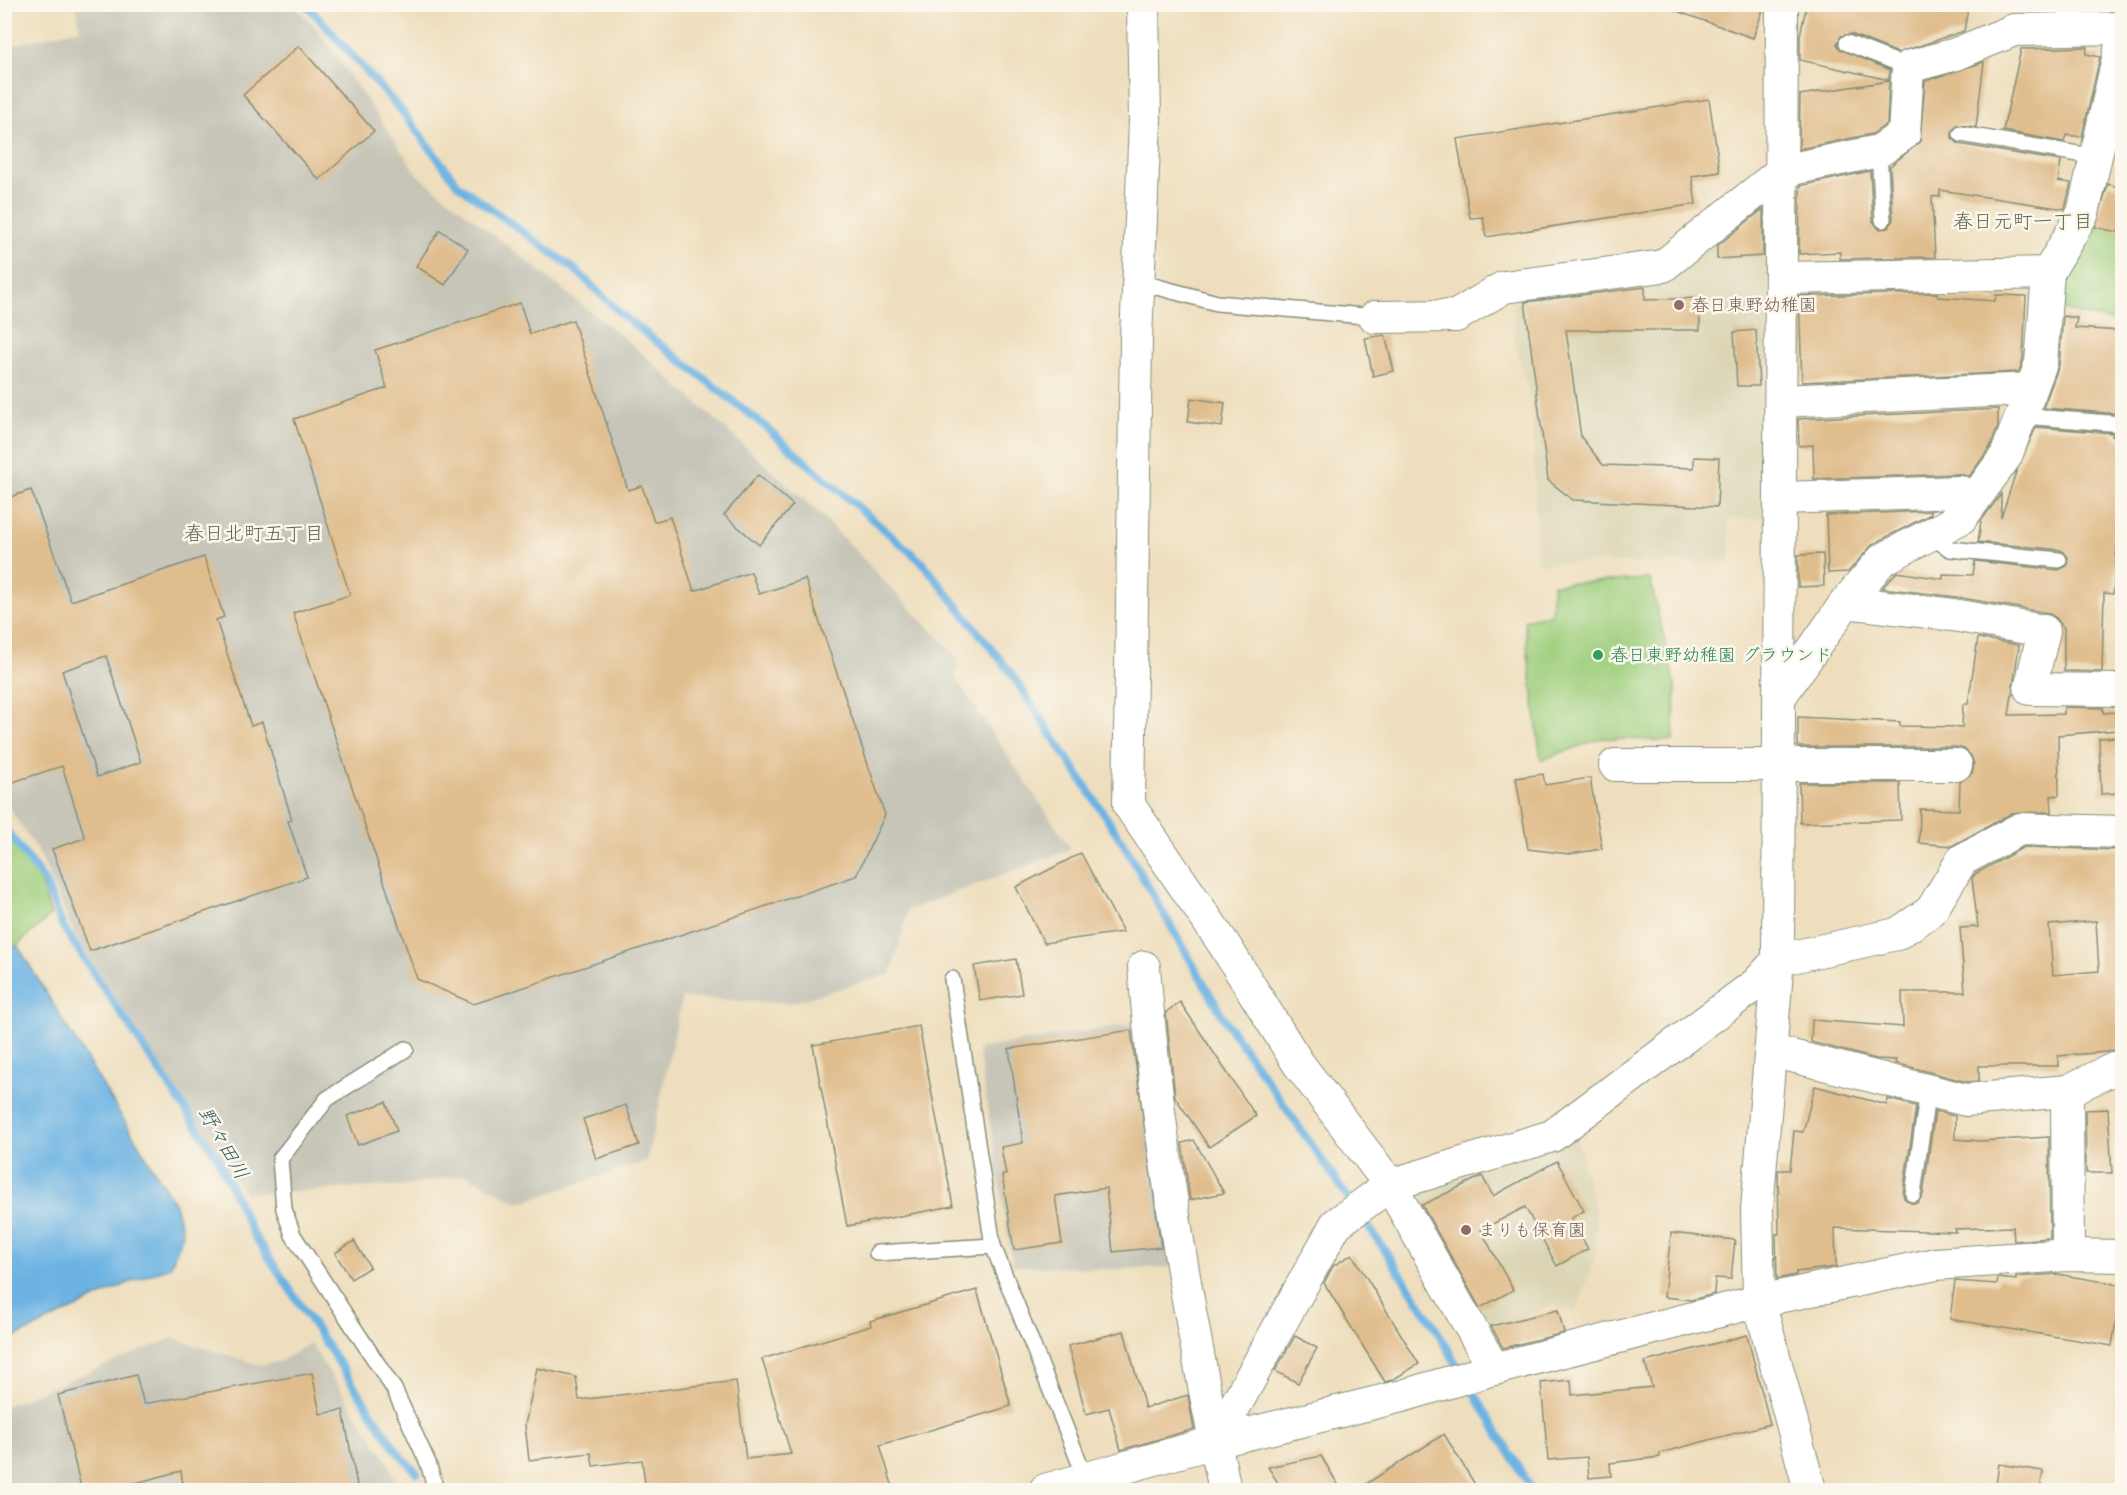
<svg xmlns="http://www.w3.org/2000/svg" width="2127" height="1495" font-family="'Comic Neue','Klee One',sans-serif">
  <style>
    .built { fill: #dbd5b5 }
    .industrial { fill: #c6c5b8 }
    .green { fill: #9fcf7e; stroke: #5f8659; stroke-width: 1.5 }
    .water { fill: #6cb3e3; stroke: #46788c; stroke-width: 1.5 }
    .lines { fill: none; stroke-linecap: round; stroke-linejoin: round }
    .stream { stroke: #6cb3e3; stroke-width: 8 }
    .building { fill: #e0bd8d; fill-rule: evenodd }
    .service-casing { stroke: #868e78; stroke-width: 18 }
    .minor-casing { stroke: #868e78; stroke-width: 34 }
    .service { stroke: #fff; stroke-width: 15 }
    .minor { stroke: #fff; stroke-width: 32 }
    .education-dot { fill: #8d6e63; stroke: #fbf7ec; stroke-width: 2 }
    .leisure-dot { fill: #2e9e5b; stroke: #fbf7ec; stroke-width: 2 }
    .labels { text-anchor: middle; stroke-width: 5; stroke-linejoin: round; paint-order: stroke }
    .education-label { font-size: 18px; fill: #785e54; stroke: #fbf7ec; text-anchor: start }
    .leisure-label { font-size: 18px; fill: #27864d; stroke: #fbf7ec; text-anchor: start }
    .neighbourhood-label { font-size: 20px; fill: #636a53; stroke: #fbf7ec }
    .water-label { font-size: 20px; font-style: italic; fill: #325a60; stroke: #fbf7ec }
  </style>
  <rect width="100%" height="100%" fill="#fbf7ec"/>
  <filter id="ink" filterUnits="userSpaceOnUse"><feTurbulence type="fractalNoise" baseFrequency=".0167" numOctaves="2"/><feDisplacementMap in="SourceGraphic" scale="12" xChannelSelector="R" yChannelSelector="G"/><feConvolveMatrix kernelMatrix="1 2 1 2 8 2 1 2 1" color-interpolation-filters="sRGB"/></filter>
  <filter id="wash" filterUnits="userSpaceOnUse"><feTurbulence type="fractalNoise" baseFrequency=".008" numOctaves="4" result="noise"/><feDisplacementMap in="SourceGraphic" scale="24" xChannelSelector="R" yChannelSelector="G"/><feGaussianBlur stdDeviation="1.35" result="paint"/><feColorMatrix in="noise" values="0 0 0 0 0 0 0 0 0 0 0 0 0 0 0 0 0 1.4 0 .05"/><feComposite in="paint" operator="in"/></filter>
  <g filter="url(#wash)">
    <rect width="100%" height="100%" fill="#eedebd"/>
    <g class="built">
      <path d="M1771 197 1762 518 1728 519 1731 563H1537L1532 400 1515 345 1512 291 1657 278Z"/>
      <path d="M1576 1135 1597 1219 1595 1256 1576 1313 1553 1305 1480 1333 1408 1194Z"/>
    </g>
    <g class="industrial">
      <path d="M76 5H293L316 27 418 175 629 342 824 518 958 658 955 678 1071 849 908 910 891 974 789 1003 682 998 647 1161 519 1203 465 1174 410 1185 245 1194 76 937 38 851 5 802 4 47 80 29Z"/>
      <path d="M1137 1023 1171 1267 1116 1269 1013 1266 978 1049Z"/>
      <path d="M173 1338 260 1365 281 1361 310 1343 389 1464 398 1490H5V1406Z"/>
    </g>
    <g class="green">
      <path d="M2090 217 2122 226V323L2054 308 2060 279 2082 247Z"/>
      <path d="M1650 579 1676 690 1673 741 1602 738 1541 760 1524 620 1551 614 1553 584Z"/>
      <path d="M5 831 38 875 51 915 17 945 5 951Z"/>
    </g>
    <path class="water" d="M17 945 175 1204 183 1234 170 1267 128 1283 5 1342 4 951Z"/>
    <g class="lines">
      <g class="stream">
        <path d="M306 4 401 110 458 185 577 271 621 314 756 419 923 563 1011 673 1123 843 1226 1022 1384 1249 1432 1322 1461 1372"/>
        <path d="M4 827 45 882 63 927 217 1157 252 1232 399 1454 417 1473"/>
        <path d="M1468 1383 1532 1490"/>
      </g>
    </g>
    <g id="blocks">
      <g class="building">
        <path d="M1668 4H1764V7L1753 38 1668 8Z"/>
        <path d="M1807 4H1969L1964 31 1898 53 1851 34 1841 36 1837 44 1840 49 1890 70 1889 80 1800 60V35Z"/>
        <path d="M2037 4H2093L2092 11 2035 12Z"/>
        <path d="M299 46 374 131 319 180 243 95Z"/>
        <path d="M2087 47 2086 54 2100 57 2082 137 2066 135 2064 142 2003 131 2021 49Z"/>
        <path d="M1984 62 1976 127 1957 125 1952 132V138L1959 144 2061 161 2058 181 2071 183 2065 209 1940 190V196L1932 197 1935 257 1840 259V252L1799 254 1800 186 1870 171 1873 221 1879 229 1889 228 1893 219 1890 166 1920 142 1925 81Z"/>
        <path d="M1889 81 1887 124 1872 134 1799 149 1800 95Z"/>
        <path d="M1709 99 1720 172 1692 176 1696 204 1486 237 1483 217 1470 218 1457 139Z"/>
        <path d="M2108 184 2122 188V233L2095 227Z"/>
        <path d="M1763 209V256L1717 259V246Z"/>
        <path d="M440 230 468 249 445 285 416 266Z"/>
        <path d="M1645 287V300L1699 298 1700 330H1566L1581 437 1603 465 1694 468V457L1719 458 1717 507 1573 500 1548 480 1525 302Z"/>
        <path d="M1937 293 1938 297 1995 301 1996 295 2026 296 2023 359 2019 372 1802 382 1799 296Z"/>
        <path d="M520 303 530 334 573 320 628 490 642 486 654 522 670 517 694 591 751 572 759 594 805 579 885 815 856 876 474 1004 417 979 293 613 350 595 294 419 387 388 375 350Z"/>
        <path d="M2063 316 2077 318 2075 328 2121 331 2119 372 2122 374V408L2120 414 2043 408 2059 365Z"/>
        <path d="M1756 330 1759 386H1737L1734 332Z"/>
        <path d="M1385 335 1394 371 1373 376 1365 338Z"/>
        <path d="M1191 398 1225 403 1222 427 1188 422Z"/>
        <path d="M1998 409V426L1990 447 1969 477 1960 474 1814 479 1813 445 1799 446 1798 419Z"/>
        <path d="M2036 427 2113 433 2112 436 2122 440V548L2117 547 2113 594 2104 593 2102 672 2064 671V628L2056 618 2048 613 1956 597 1882 588 1897 572 1943 579V574L1973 575 1975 561 2058 570 2067 566 2068 557 2061 550 1978 542 1981 521 2001 494V518L2016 472Z"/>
        <path d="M758 475 793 505 759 545 724 515Z"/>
        <path d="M31 490 71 601 204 557 224 617 216 620 251 726 262 722 292 820 288 821 307 877 90 951 52 849 85 838 62 766 4 785V499ZM106 656 141 762 97 777 62 671Z"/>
        <path d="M1931 511V514L1873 544 1848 572 1828 573 1826 515Z"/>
        <path d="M1823 554 1824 586 1798 587V555Z"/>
        <path d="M1978 638 2019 645 2009 715 2064 714V707L2103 708V713L2118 712V730L2058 735 2059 795 2051 796 2052 812 2012 813 1952 846 1919 843 1920 809 1959 810 1960 782 1972 773 1974 764 1971 756 1964 749 1956 747H1798V717L1900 722V726L1962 727 1963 704H1968Z"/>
        <path d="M2122 737V793L2101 794 2099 738Z"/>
        <path d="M1543 774 1545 785 1590 778 1602 849 1569 854 1528 849 1516 778Z"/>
        <path d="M1799 783H1900L1901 820 1800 823Z"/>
        <path d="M2024 847 2122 850V1047L2108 1052 2058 1056V1066H1979V1081L1967 1082 1895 1063 1896 1060 1876 1059 1811 1042 1812 1020 1903 1027 1902 992H1965L1960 928 1978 927 1972 878 1975 874ZM2096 921 2099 971 2053 975 2049 925Z"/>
        <path d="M1081 853 1123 932 1044 943 1016 887Z"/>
        <path d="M1016 959 1022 994 980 1001 974 966Z"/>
        <path d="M1180 1002 1256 1116 1209 1147 1175 1097 1166 1012Z"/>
        <path d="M919 1026 953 1206 847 1226 813 1045Z"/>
        <path d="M1131 1030 1161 1247 1113 1252 1106 1188 1055 1196 1062 1243 1014 1250 1002 1175H1006L1001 1147 1023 1143 1009 1049Z"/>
        <path d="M1815 1086 1887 1105 1888 1099 1916 1106 1903 1193 1904 1198 1911 1203H1917L1923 1195 1935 1111 1955 1116V1139L1980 1141 2049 1137 2050 1238 2014 1241 2013 1227 1955 1229 1956 1232 1835 1228 1836 1267 1796 1272V1275L1777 1279 1776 1234H1779L1778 1170H1790L1794 1131 1803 1132Z"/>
        <path d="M386 1102 397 1131 358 1145 347 1116Z"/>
        <path d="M626 1105 639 1145 596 1159 583 1119Z"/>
        <path d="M2108 1109 2112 1173H2086L2085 1110Z"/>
        <path d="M1194 1140 1224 1193 1190 1200 1182 1143Z"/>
        <path d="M1557 1161 1584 1211 1571 1218 1588 1249 1557 1266 1525 1207 1481 1230 1513 1290 1480 1308 1422 1205 1482 1176 1493 1196Z"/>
        <path d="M1671 1233 1735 1240 1731 1279 1715 1278 1714 1294 1692 1300 1664 1297Z"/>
        <path d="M354 1241 370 1267 351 1279 335 1253Z"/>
        <path d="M1352 1254 1419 1364 1392 1380 1385 1382 1324 1283 1333 1266Z"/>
        <path d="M2057 1274 2122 1285 2112 1346 1950 1319 1955 1281 1997 1284 1998 1278 2016 1280V1277Z"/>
        <path d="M977 1290 1011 1406 880 1445 894 1491H646L642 1460 593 1466 591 1453 529 1460 525 1425 537 1368 576 1377 579 1400 736 1381 746 1459 791 1454 762 1359 871 1326 870 1321Z"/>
        <path d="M1558 1310 1564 1333 1503 1348 1491 1326Z"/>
        <path d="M1124 1331 1145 1408 1188 1395 1194 1429 1121 1450 1109 1408 1086 1414 1068 1346Z"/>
        <path d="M1747 1335 1770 1424 1660 1453V1457L1610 1463 1611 1476 1589 1478 1587 1457 1548 1460 1541 1383 1571 1380 1572 1395 1652 1387 1645 1362Z"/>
        <path d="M1295 1336 1317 1348 1298 1383 1275 1371Z"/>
        <path d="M312 1373 320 1414 343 1410 358 1491H184L181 1471 105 1491H82L58 1395 136 1375 144 1404Z"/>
        <path d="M1444 1434 1479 1491H1355Z"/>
        <path d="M1321 1456 1342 1491H1283L1268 1467Z"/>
        <path d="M1999 1464 2043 1471 2040 1491H1995Z"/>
      </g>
    </g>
  </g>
  <g filter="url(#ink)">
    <use href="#blocks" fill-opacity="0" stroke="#868e78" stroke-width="1.5"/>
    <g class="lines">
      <defs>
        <g id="service">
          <path d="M1847 43 1908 67"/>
          <path d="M1961 134 2096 157"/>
          <path d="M1879 151 1883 220"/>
          <path d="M1139 282 1217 303 1375 317"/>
          <path d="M2021 416 2122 424"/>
          <path d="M1929 535 1950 549 2059 560"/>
          <path d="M952 979 993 1246 1086 1479"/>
          <path d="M406 1049 327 1099 280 1159 284 1209 293 1235 394 1389 428 1463 436 1490"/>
          <path d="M1913 1194 1928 1090"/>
          <path d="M877 1253 993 1246"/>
        </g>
        <g id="minor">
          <path d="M1143 4 1145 120 1136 340 1129 805 1225 946 1298 1063 1390 1185 1494 1369"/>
          <path d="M1782 4 1778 960 1757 1209 1759 1301 1810 1490"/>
          <path d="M1782 278 2048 273"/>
          <path d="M1375 317 1456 316 1504 287 1663 266 1782 171 1879 151 1904 134 1908 67 1956 54 2014 30 2122 28"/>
          <path d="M1781 401 2031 389"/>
          <path d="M1781 498 1961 492 1973 501"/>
          <path d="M1846 602 1953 615 2044 631 2030 689 2122 690"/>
          <path d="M1781 695 1846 602 1882 560 1961 518 2006 456 2041 363 2048 273 2083 213 2122 41"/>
          <path d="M1615 765H1956"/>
          <path d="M1144 967C1158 1144 1189 1317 1225 1490"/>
          <path d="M1772 1051 1966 1100 2067 1091 2122 1065"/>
          <path d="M2067 1091 2068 1255"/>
          <path d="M1215 1442 1336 1224 1390 1185 1552 1136 1756 984 1778 960 1897 934 1931 911 1962 860 2020 829 2122 832"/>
          <path d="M1045 1490 1215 1442 1402 1396 1494 1369 1759 1301 1936 1264 2068 1255 2122 1256"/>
        </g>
      </defs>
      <use href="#service" class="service-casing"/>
      <use href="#minor" class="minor-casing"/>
      <use href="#service" class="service"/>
      <use href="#minor" class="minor"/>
    </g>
  </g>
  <g class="education-dot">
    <circle cx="1679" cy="305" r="6"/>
    <circle cx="1466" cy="1230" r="6"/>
  </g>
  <circle class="leisure-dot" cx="1598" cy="655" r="6"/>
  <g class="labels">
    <g class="education-label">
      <text x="1691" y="311">春日東野幼稚園</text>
      <text x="1478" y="1236">まりも保育園</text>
    </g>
    <g class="leisure-label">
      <text x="1610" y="661">春日東野幼稚園 グラウンド</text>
    </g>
    <g class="neighbourhood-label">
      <text x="2023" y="228">春日元町一丁目</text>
      <text x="254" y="540">春日北町五丁目</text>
    </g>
    <g class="water-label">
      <text transform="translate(224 1143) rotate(60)" y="7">野々田川</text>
    </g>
  </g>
  <rect width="2127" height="1495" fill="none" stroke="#fbf7ec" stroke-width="24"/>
</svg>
